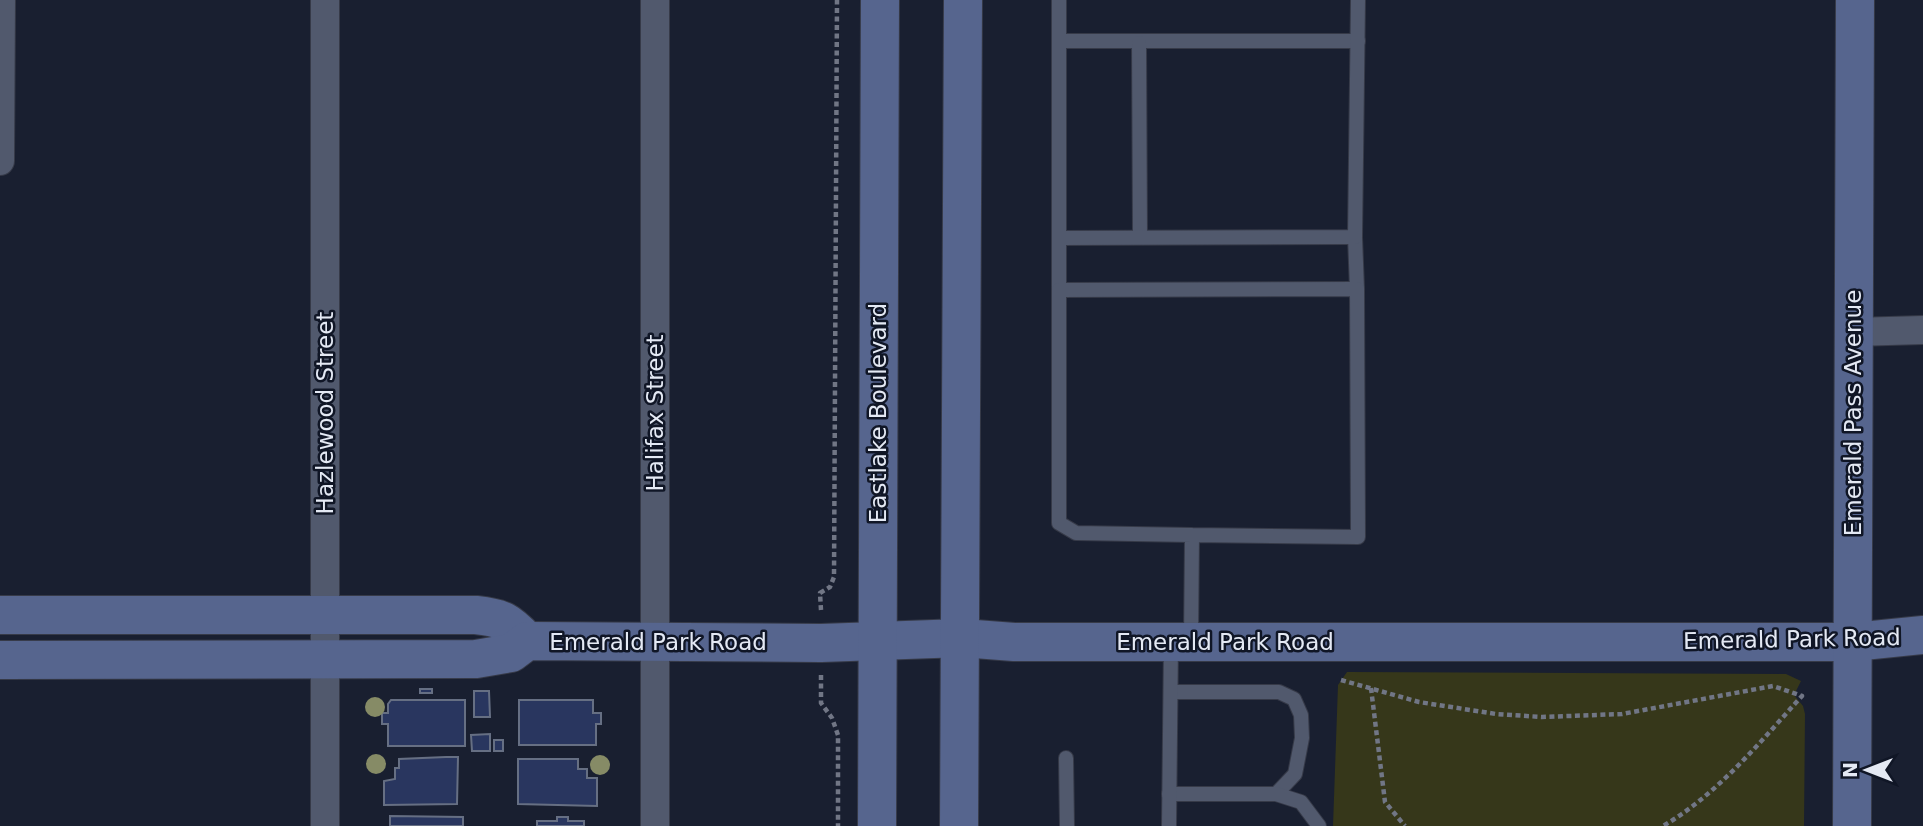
<svg xmlns="http://www.w3.org/2000/svg" width="1923" height="826" font-family="'DejaVu Sans',sans-serif">
  <style>
    .green { fill: #36371a }
    .building { fill: #29365f; stroke: #666f83; stroke-width: 2 }
    .lines { fill: none; stroke-linecap: round; stroke-linejoin: round }
    .lane-casing { stroke: #363a48; stroke-width: 16 }
    .street-casing { stroke: #363a48; stroke-width: 30 }
    .secondary-casing { stroke: #363a48; stroke-width: 40 }
    .path { stroke: #717685; stroke-width: 4.5; stroke-dasharray: 5 3.5; stroke-linecap: butt }
    .lane { stroke: #51596d; stroke-width: 14 }
    .street { stroke: #51596d; stroke-width: 28 }
    .secondary { stroke: #56658e; stroke-width: 38 }
    .tree { fill: #868b66 }
    .labels { text-anchor: middle; stroke-width: 5; stroke-linejoin: round; paint-order: stroke }
    .street-label { font-size: 23px; fill: #e4e9f4; stroke: #101626 }
  </style>
  <rect width="100%" height="100%" fill="#191f30"/>
  <path class="green" d="M1347 672 1786 674 1801 681 1794 695 1803 706 1805 714 1804 826H1333L1338 685Z"/>
  <g class="building">
    <rect x="420" y="689" width="12" height="4"/>
    <path d="M474 691H489L490 717H474Z"/>
    <path d="M391 700H465V746H388V724H382V713H388V704Z"/>
    <path d="M519 700H593V713H601V724H596V745H519Z"/>
    <path d="M490 734V751H472L471 735Z"/>
    <rect x="494" y="740" width="9" height="11"/>
    <path d="M446 757H458L457 804 384 805V781L395 779V768H399V759Z"/>
    <path d="M518 759H578V769H587V778H597V806L518 804Z"/>
    <path d="M390 816 463 817V826H390Z"/>
    <path d="M557 817H568V821H584V826H537V821H557Z"/>
  </g>
  <g class="lines">
    <defs>
      <g id="lane">
        <path d="M1060 41H1358"/>
        <path d="M1139 43 1140 237"/>
        <path d="M1355 237 1357 289"/>
        <path d="M1059 238 1355 237 1358 0"/>
        <path d="M1059 290V0"/>
        <path d="M1191 640 1192 535 1358 537 1357 289 1059 290V523L1076 533 1192 535"/>
        <path d="M1171 692H1279L1294 699 1301 715 1302 738 1295 774 1276 794"/>
        <path d="M1066 758 1067 826"/>
        <path d="M1169 794H1276L1301 802 1319 826"/>
        <path d="M1169 826 1171 642"/>
      </g>
      <g id="street">
        <path d="M325 0V826"/>
        <path d="M655 0V826"/>
        <path d="M0 161 1 0"/>
        <path d="M1854 332 1923 330"/>
      </g>
      <g id="secondary">
        <path d="M0 615H476C503 618 508 621 527 641"/>
        <path d="M0 660 476 659 511 653 527 641 821 643 962 638 1014 642H1853L1923 635"/>
        <path d="M877 826 880 0"/>
        <path d="M959 826 963 0"/>
        <path d="M1852 826 1855 0"/>
      </g>
    </defs>
    <use href="#lane" class="lane-casing"/>
    <use href="#street" class="street-casing"/>
    <use href="#secondary" class="secondary-casing"/>
    <g class="path">
      <path d="M821 610 820 593 830 587 834 577 837 0"/>
      <path d="M821 675V703L832 718 838 735V826"/>
      <path d="M1341 680 1419 702 1496 714 1542 717 1622 714 1773 686 1802 696C1760 742 1718 794 1663 826"/>
      <path d="M1371 688 1385 802 1405 826"/>
    </g>
    <use href="#lane" class="lane"/>
    <use href="#street" class="street"/>
    <use href="#secondary" class="secondary"/>
  </g>
  <g class="tree">
    <circle cx="375" cy="707" r="10"/>
    <circle cx="376" cy="764" r="10"/>
    <circle cx="600" cy="765" r="10"/>
  </g>
  <g class="labels">
    <g class="street-label">
      <text transform="translate(325 413) rotate(-90)" y="8">Hazlewood Street</text>
      <text transform="translate(655 413) rotate(-90)" y="8">Halifax Street</text>
      <text transform="translate(878 413) rotate(-90)" y="8">Eastlake Boulevard</text>
      <text transform="translate(1853 413) rotate(-90)" y="8">Emerald Pass Avenue</text>
      <text transform="translate(1792 639) rotate(-1)" y="8">Emerald Park Road</text>
      <text x="658" y="650">Emerald Park Road</text>
      <text x="1225" y="650">Emerald Park Road</text>
    </g>
  </g>
  <g transform="translate(1867 770) rotate(270)" stroke="#101626" stroke-width="5" paint-order="stroke">
  <path d="M0-5L12 26L0 18L-12 26Z" fill="#e4e9f4"/>
  <text y="-10" font-size="19" font-weight="bold" text-anchor="middle" fill="#e4e9f4">N</text>
  </g>
</svg>
